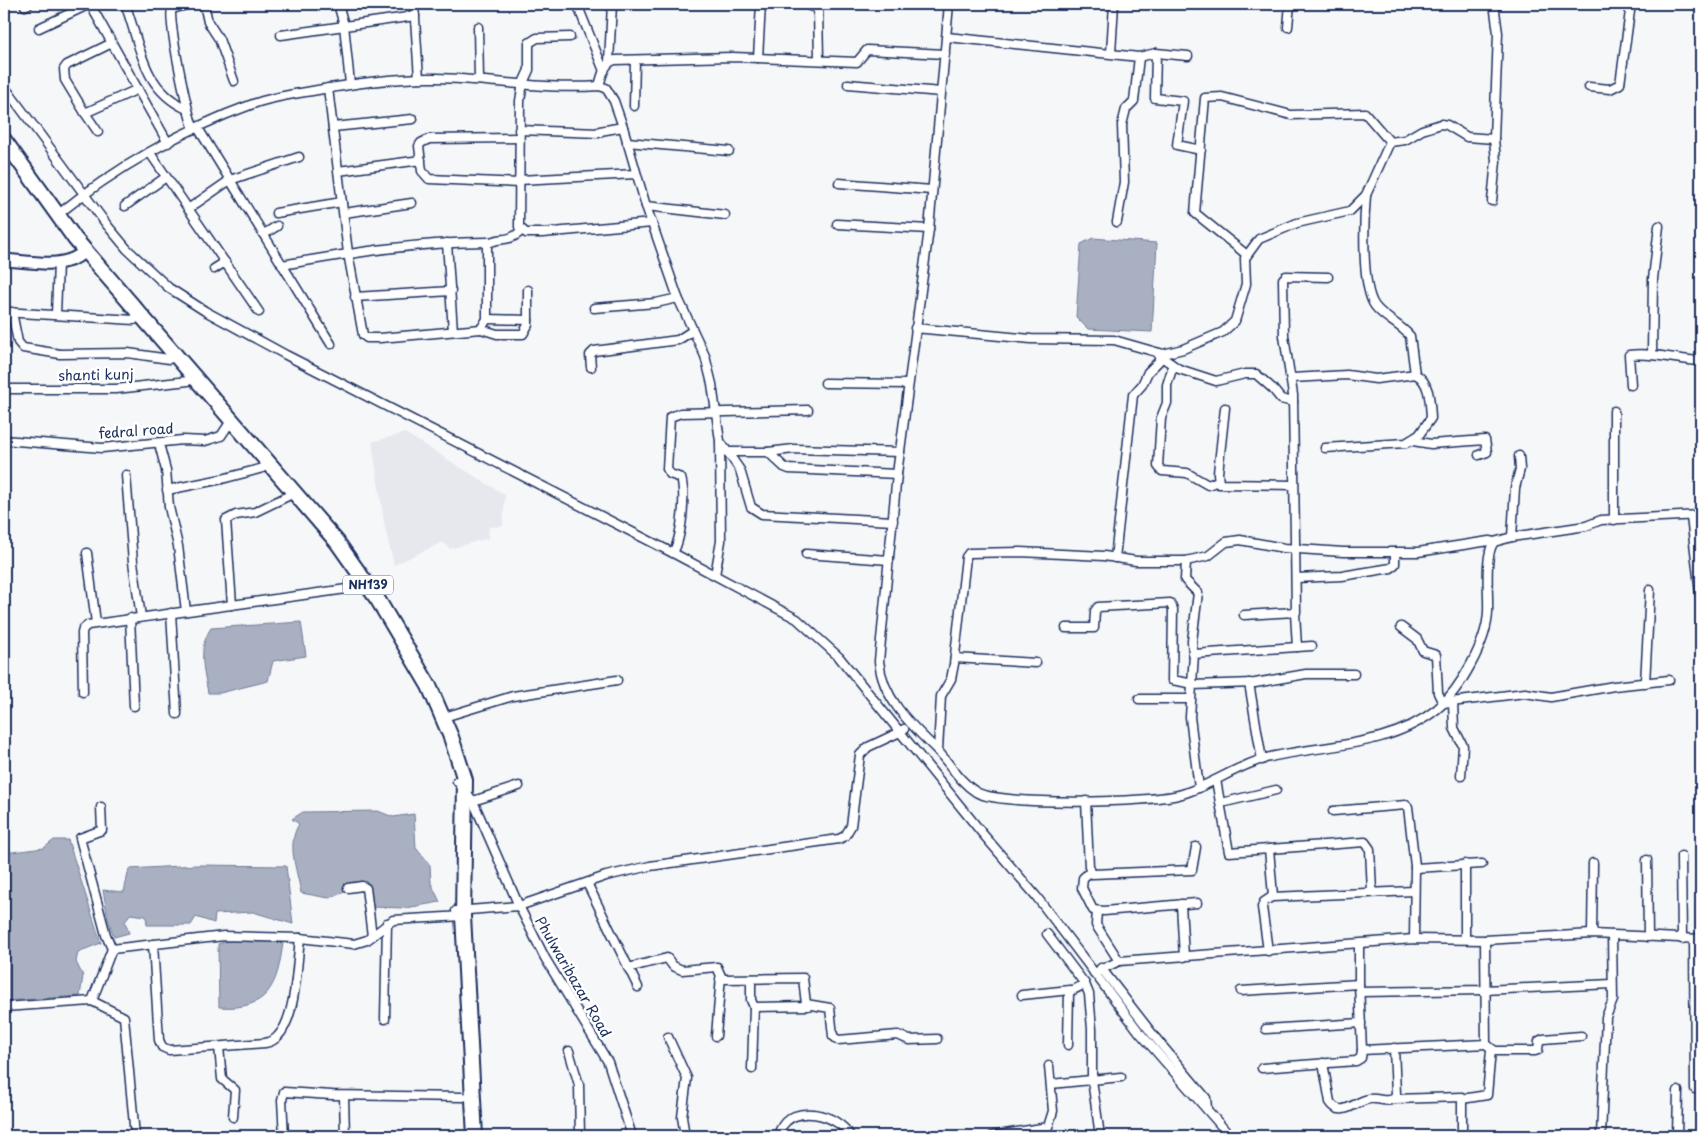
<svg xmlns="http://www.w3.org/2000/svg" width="1705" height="1140" font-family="'Playpen Sans',sans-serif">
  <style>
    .built { fill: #e6e8ee }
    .water { fill: #a9b0c1; stroke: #707c99 }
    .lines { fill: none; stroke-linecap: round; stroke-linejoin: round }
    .street-casing { stroke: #1b2f5e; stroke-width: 11 }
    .secondary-casing { stroke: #1b2f5e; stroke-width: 15 }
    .highway-casing { stroke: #1b2f5e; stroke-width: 18 }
    .street { stroke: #fff; stroke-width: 8 }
    .secondary { stroke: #fff; stroke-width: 11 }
    .highway { stroke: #fff; stroke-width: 14 }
    .labels { text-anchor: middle; stroke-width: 5; stroke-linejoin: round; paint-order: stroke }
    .shield { fill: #fff; stroke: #5f6d8e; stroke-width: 1 }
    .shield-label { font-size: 12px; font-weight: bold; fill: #1b2f5e }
    .street-label { font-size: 14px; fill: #1b2f5e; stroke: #fff }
  </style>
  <rect width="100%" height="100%" fill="#f6f7f9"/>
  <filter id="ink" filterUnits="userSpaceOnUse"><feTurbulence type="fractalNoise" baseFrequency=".02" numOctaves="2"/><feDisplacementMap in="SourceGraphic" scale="10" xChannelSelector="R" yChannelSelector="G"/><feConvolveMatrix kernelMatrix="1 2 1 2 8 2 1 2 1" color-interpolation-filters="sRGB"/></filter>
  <g filter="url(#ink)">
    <path class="built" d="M405 433 505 495 503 526 489 527 488 538 450 549 443 542 394 565 385 528 372 442Z"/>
    <g class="water">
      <path d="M1093 238 1157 243 1152 332 1088 329 1076 317 1081 244Z"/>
      <path d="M301 622 306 656 273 661 268 681 220 693H208C204 670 197 649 211 628Z"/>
      <path d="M378 811 393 817 414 814 416 848 430 865 431 883 440 902 406 908 368 907 366 888 353 889 329 898 301 893C297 869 286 845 299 824L292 819 303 812Z"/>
      <path d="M54 840H68L101 943 78 952 76 962 83 976 80 996 4 1001V853L44 848Z"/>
      <path d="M197 865 286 866 293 924 253 912 215 914 214 923 196 917 191 925H147L146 916 130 914 125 922 129 933 114 937 108 919 103 890 124 892 129 869Z"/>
      <path d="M234 939 283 942C278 985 268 1011 219 1007L218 944Z"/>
    </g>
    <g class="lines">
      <defs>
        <g id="street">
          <path d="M125 4C141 45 141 88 187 109"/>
          <path d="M190 4 172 9C167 18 188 116 194 129"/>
          <path d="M204 4 208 22 219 39 234 81"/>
          <path d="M338 4 344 25 350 84"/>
          <path d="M414 4 419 78"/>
          <path d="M577 4 604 71"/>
          <path d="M805 4 818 9 819 59"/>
          <path d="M949 4 929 229 897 474 879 661C882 697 909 723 933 746 948 760 958 781 976 792 998 806 1154 803 1182 794 1212 785 1236 766 1266 758 1323 744 1389 748 1437 709 1460 690 1487 642 1488 612 1489 595 1484 555 1494 542L1512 537 1586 526 1601 520 1701 515"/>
          <path d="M25 6 29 4"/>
          <path d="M478 27 479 80"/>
          <path d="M1288 27 1290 4"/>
          <path d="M39 28 90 4 168 143"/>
          <path d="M281 35 415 16"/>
          <path d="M570 37 537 38 529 43V70L523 83 520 101 519 227 526 233H542L652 223"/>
          <path d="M947 37 1139 57 1134 101 1126 109 1122 125 1124 182 1117 222"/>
          <path d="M112 43 67 65 64 69 65 80 85 113 138 89"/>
          <path d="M1111 53 1114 4"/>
          <path d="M1156 53 1155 98 1183 101 1177 145 1201 150"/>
          <path d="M1139 57 1156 53 1188 56"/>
          <path d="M758 58 761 4"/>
          <path d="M609 62 612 4"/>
          <path d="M848 84 941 92"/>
          <path d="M4 86 107 225 127 249 169 288 205 311 286 355 673 553 797 619 839 657 900 732 868 747 860 755 851 826 845 836 839 839 650 866 606 876 519 906 456 911"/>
          <path d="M599 86C602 76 604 63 615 60L733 57 857 62 867 50 945 54"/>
          <path d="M1589 87 1610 89 1620 84 1631 4"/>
          <path d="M328 88 348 253 363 335 367 338H380L481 329 487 319V244C498 236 509 244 522 230"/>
          <path d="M634 106 635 60"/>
          <path d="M85 113 98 132"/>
          <path d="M333 127 413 119"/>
          <path d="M198 128 331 344"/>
          <path d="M519 130 599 133"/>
          <path d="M600 131 623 127"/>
          <path d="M627 142 729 151"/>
          <path d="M150 153 259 312"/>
          <path d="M338 171 421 160"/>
          <path d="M519 180 636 174"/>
          <path d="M519 183 429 179 422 171 419 146 421 143 429 139 519 138"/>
          <path d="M839 183 932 190"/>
          <path d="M1492 201 1496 161 1494 139"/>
          <path d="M125 206 166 177"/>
          <path d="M646 206 725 215"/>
          <path d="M188 209 230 180 299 157"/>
          <path d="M276 213 342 202"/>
          <path d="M344 213 412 203"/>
          <path d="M56 216C114 169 183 129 253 104 272 97 293 94 312 91 353 84 395 77 437 78 491 79 544 90 599 86L606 88 614 101 623 127 646 206 678 298 705 356 712 384 720 441 740 470 751 507 762 514 893 521"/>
          <path d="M837 224 929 229"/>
          <path d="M264 234 277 226"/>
          <path d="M447 243 453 331"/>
          <path d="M1247 255 1195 213 1205 98 1222 97 1291 115 1365 113 1390 142"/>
          <path d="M282 265C351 253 418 242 488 242"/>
          <path d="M214 269 225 262"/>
          <path d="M355 297 451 291"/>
          <path d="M594 308 656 303 678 298"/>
          <path d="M4 312 134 320"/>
          <path d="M12 312 18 342 23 348 60 354 128 353 169 359"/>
          <path d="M56 314 58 263"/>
          <path d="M487 319 528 320"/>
          <path d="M915 328 1031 339 1114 340 1163 354 1183 349 1223 332 1235 321 1246 284 1245 258 1259 239 1297 223 1350 211 1366 195 1390 142 1405 140 1422 130 1441 124 1447 125 1467 137 1494 139 1498 33 1494 4"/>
          <path d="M481 329 497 334H523L528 325V290"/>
          <path d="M1652 354 1653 279 1659 226"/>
          <path d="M1160 356 1179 369 1216 381 1245 374H1256L1272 388 1281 399 1293 402"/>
          <path d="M1173 366 1167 385V403L1161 418 1158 466 1162 471 1187 473 1208 485 1218 481"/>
          <path d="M591 367 590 355 594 351 678 340 692 331"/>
          <path d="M1292 378 1347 375 1376 379 1416 374"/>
          <path d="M825 383 908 384"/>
          <path d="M1631 385 1629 355C1653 352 1677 360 1701 361"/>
          <path d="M4 389H116L188 381"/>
          <path d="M1225 408 1218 473 1219 484 1293 485"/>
          <path d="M4 440 102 448 183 440 205 441 221 436 231 421"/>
          <path d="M1413 441 1431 444 1485 440 1487 452 1479 455"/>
          <path d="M159 444 166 470 169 507 178 546 186 611"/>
          <path d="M1325 448 1406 443 1419 435 1431 418C1430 402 1430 381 1415 374L1410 336C1400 324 1384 318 1375 306 1361 287 1364 219 1366 195"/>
          <path d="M727 452H768L784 467 789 469 897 474"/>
          <path d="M768 452 794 449 900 452"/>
          <path d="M126 475 133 562 141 617"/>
          <path d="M167 490 222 479 263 468"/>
          <path d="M1691 517 1701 602"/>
          <path d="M1614 520V411"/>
          <path d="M1512 537 1515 488 1520 469 1519 456"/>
          <path d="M87 553 96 623"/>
          <path d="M673 553C682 537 686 495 681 478L670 474 667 469 670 417 681 413 808 410"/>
          <path d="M806 554 889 560"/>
          <path d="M1115 558 1133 395 1142 385 1148 372 1159 361V353"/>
          <path d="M1186 561 1185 580 1198 593 1192 641 1193 654"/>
          <path d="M715 575 721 541 720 443"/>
          <path d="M1296 578 1342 576 1391 568 1395 564V552"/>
          <path d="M232 605 226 520 236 515 255 512 288 496"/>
          <path d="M171 613 177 714"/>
          <path d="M1295 613 1297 647"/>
          <path d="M1244 615 1296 612 1293 395 1284 336 1283 279 1286 276 1328 277"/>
          <path d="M130 618 134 706"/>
          <path d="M1401 627 1417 639 1423 651 1436 655 1438 693 1443 703 1525 693 1551 697 1614 686 1669 680"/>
          <path d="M1066 628H1094L1095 611 1098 607 1170 603 1173 609 1172 680 1194 684"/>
          <path d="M955 658 1036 663"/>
          <path d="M1249 683 1262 760"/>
          <path d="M1645 683 1650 590"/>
          <path d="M1192 684 1194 654 1312 646"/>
          <path d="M83 692 82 633 83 629 88 625 368 586"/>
          <path d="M1139 699H1190"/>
          <path d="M1453 702 1454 728 1463 746 1461 776"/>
          <path d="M444 717 513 696 617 680"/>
          <path d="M904 729 900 732 982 833 1036 896 1140 1033 1230 1136"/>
          <path d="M938 750 941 696 951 679 954 664 966 557 969 553 1020 552 1104 556 1136 561H1186L1208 556 1226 542 1240 540 1284 548 1343 552H1418L1489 541 1494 542"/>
          <path d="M1216 780 1229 852 1269 849 1273 896 1264 902 1262 907 1268 951"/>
          <path d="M457 781 473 801 519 906 545 958 608 1062 632 1136"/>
          <path d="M1199 788 1190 717 1192 685 1255 683 1306 674H1354"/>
          <path d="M473 801 519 786"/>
          <path d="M1086 801 1089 867 1092 874 1192 870 1196 847"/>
          <path d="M1221 803 1276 790"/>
          <path d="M101 807 102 830 80 838 106 935 112 949 92 1001 124 1017 135 1136"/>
          <path d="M1333 811 1406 805 1408 807 1415 866 1414 939"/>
          <path d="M1269 849 1365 842 1370 849 1372 892"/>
          <path d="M1681 856 1682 939"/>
          <path d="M1647 860 1648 937"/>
          <path d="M1415 868 1482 864"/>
          <path d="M1090 872 1083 878 1082 888 1093 910 1104 911 1197 903"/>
          <path d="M587 883 638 987"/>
          <path d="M348 888 362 886 366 888 372 936"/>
          <path d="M1272 897 1414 891"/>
          <path d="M1181 904 1184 957"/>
          <path d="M1097 911 1096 925 1119 961"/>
          <path d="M1047 934 1085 984 1089 994 1092 1029V1080L1100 1136"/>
          <path d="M1592 934 1593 863"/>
          <path d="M1465 939V864"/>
          <path d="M1694 939 1695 1089"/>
          <path d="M153 944 159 1040 162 1047 169 1050 265 1043C270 1042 275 1040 278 1036 296 1018 297 963 300 938"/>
          <path d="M112 949 224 936 300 938 354 944 367 940 393 920 463 916"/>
          <path d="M628 968 667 958 673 966 682 970 717 967 721 976 716 1036"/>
          <path d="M1101 968 1154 1036 1206 1098 1207 1108"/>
          <path d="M1094 973 1119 961 1414 939 1485 940 1592 934 1701 939"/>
          <path d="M720 979 803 978 806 1004 830 1008 833 1036 838 1040 898 1035 909 1040 937 1039"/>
          <path d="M751 979V1000L754 1007 808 1006"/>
          <path d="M1359 984V944"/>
          <path d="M1241 991 1359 984 1362 1050 1486 1044 1485 940"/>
          <path d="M1361 992 1484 990 1612 984"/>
          <path d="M1022 995 1070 990"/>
          <path d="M4 1007 92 1001"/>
          <path d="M385 1019 387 923"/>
          <path d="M1266 1029 1361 1023"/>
          <path d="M668 1037 687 1078 682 1117 685 1136"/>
          <path d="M1486 1044 1495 1051H1535L1538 1050 1539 1041 1543 1039 1581 1036"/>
          <path d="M1068 1045 1069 992 1085 984"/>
          <path d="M219 1047 222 1079 235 1090 233 1117"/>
          <path d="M569 1051 579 1085 580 1136"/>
          <path d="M1323 1063 1330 1102C1341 1119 1355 1101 1369 1099 1378 1097 1387 1104 1395 1098L1396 1094 1394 1048"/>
          <path d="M1262 1068 1356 1061 1361 1058 1362 1050"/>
          <path d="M752 1069 754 1007"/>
          <path d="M1051 1084 1121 1077"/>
          <path d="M344 1096 345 1136"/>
          <path d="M1394 1099 1462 1097V1136"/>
          <path d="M1462 1099 1487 1095 1491 1050"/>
          <path d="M284 1136 282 1100 284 1092 332 1095 463 1097"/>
          <path d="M780 1136V1130C793 1102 838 1114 850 1136"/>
          <path d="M992 1136 1048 1127 1053 1111 1049 1066"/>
          <path d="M1601 1136 1606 1017 1613 1000 1612 935"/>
          <path d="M1677 1136 1678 1091"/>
        </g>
        <path id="secondary" d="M4 260C28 261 68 271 85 250"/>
        <path id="highway" d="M4 140 75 239 337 542 378 600 429 686 451 737 465 780 463 916 475 1136"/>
      </defs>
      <use href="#street" class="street-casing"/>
      <use href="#secondary" class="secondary-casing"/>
      <use href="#highway" class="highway-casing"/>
      <use href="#street" class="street"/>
      <use href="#secondary" class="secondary"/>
      <use href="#highway" class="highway"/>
    </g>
  </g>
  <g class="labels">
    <rect class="shield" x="343" y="575.5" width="50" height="19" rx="4"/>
    <g class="shield-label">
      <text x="368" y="589">NH139</text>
    </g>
    <g class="street-label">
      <text transform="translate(96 375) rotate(-1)" y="5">shanti kunj</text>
      <text transform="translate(136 431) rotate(-4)" y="5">fedral road</text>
      <text transform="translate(573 977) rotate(60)" y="5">Phulwaribazar Road</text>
    </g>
  </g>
  <rect width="1705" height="1140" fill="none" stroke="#fff" stroke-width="20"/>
  <rect x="10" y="10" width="1685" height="1120" fill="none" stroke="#1b2f5e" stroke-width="2" filter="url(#ink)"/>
</svg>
